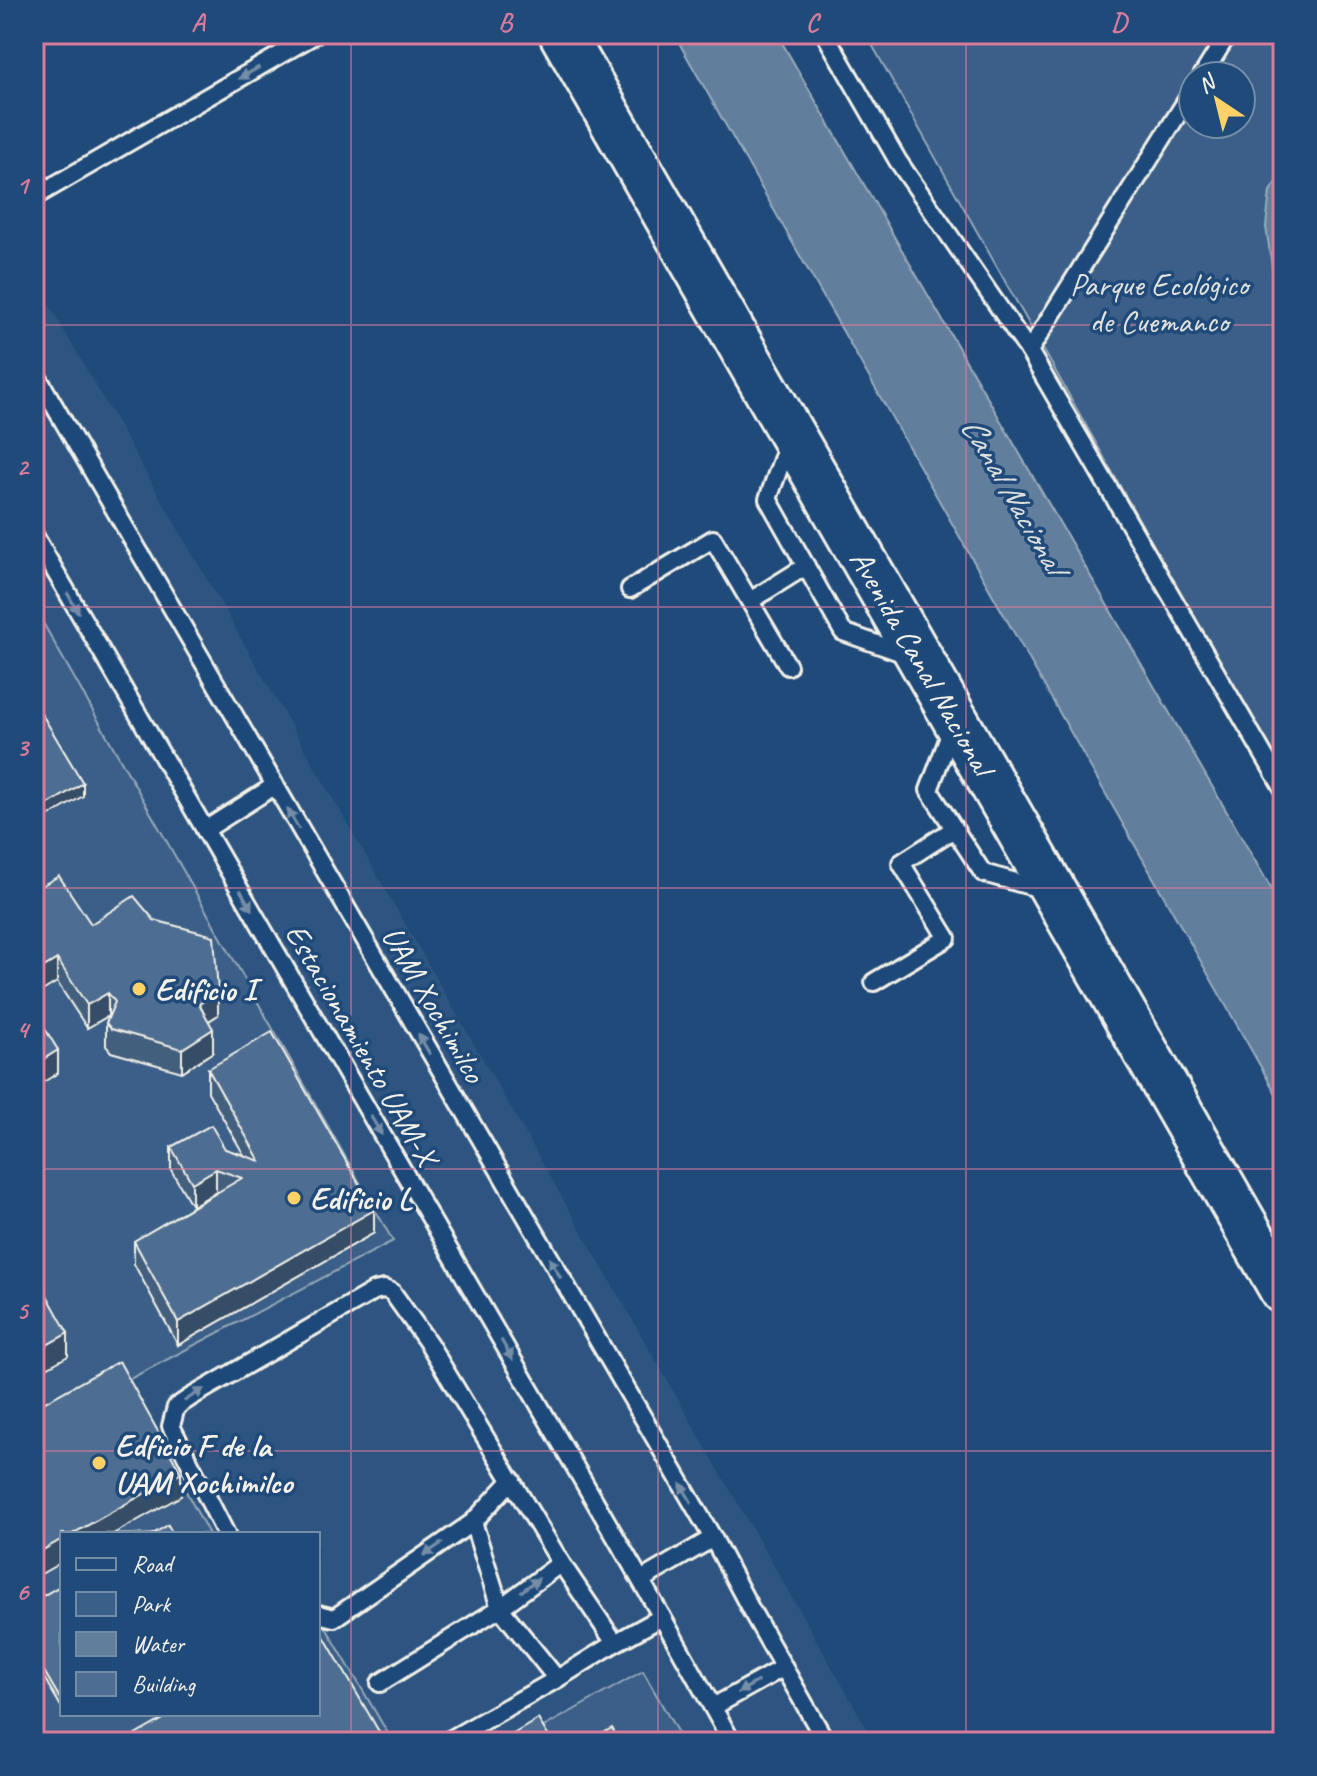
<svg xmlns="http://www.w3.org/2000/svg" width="1317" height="1776" font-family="Caveat,sans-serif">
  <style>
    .built { fill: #2d5581; fill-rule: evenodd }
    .green { fill: #3a5f88; stroke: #97a8b8; stroke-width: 2; fill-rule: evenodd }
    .water { fill: #627e9d; stroke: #9cacbb; stroke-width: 2 }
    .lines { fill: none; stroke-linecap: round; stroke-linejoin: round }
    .service-casing { stroke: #f4f1e8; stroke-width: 22 }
    .secondary-casing { stroke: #f4f1e8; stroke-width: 50 }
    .service { stroke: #1f4a7a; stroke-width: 16 }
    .secondary { stroke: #1f4a7a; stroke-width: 44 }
    .wall { fill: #425f7e; stroke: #f4f1e8; stroke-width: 2 }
    .shaded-wall { fill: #364d66; stroke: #f4f1e8; stroke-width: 2 }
    .building { fill: #4d6e92; stroke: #f4f1e8; stroke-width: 2 }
    .oneway { fill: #748da6 }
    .grid { fill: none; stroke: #d87a9a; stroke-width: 2; stroke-opacity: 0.55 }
    .poi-dot { fill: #ffd166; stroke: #1f4a7a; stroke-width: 3 }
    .labels { text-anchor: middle; stroke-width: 7; stroke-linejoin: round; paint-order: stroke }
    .park-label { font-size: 32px; fill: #e1e2de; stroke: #1f4a7a }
    .street-label { font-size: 32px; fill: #f4f1e8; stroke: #1f4a7a }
    .poi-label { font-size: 32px; font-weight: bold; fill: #f4f1e8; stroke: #1f4a7a; text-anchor: start }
    .water-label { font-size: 34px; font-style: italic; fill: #dee0dd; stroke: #1f4a7a }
    .neatline { fill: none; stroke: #d87a9a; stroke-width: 3 }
    .grid-label { font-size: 26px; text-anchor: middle; font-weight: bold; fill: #d87a9a }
  </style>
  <rect width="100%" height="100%" fill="#1f4a7a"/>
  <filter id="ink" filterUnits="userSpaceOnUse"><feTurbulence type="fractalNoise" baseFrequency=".0125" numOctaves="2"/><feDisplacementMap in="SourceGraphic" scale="16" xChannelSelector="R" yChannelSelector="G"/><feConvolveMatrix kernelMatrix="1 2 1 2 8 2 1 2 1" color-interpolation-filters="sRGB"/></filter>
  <g filter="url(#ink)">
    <path class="built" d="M34 278 875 1742H34ZM62 1534H318V1714H62Z"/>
    <g class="green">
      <path d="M866 34H1283V776ZM1193 76H1241V124H1193Z"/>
      <path d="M34 607 393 1241 126 1381 209 1534H62V1714H318V1619H321L393 1742H34Z"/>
      <path d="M643 1671 683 1742H517Z"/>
    </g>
    <g class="water">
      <path d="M674 34H777L1283 909V1106Z"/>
      <path d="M1283 175V321L1279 311 1266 227 1270 191Z"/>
    </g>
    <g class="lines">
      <defs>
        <g id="service">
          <path d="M825 34 898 161 1029 351"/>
          <path d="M1202 76 1228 34"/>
          <path d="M1193 90 1029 351 1283 788"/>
          <path d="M34 197 316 34"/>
          <path d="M34 371 713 1538 751 1610 826 1742"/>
          <path d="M788 443 768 499 843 632 908 655"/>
          <path d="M34 535 662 1617 732 1742"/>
          <path d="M630 589 713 539 788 666"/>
          <path d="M750 601 806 566"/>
          <path d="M952 729 929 790 983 873 1045 890"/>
          <path d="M205 830 274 786"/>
          <path d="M874 982 947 938 901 863 954 829"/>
          <path d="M473 1522 500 1608 557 1679"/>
          <path d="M226 1534 171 1426 176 1407 191 1397 374 1291 384 1289 392 1292 429 1344 561 1563 615 1643"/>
          <path d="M641 1580 713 1538"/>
          <path d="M318 1614 334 1618 473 1522 512 1480"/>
          <path d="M380 1683 500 1608 561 1563"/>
          <path d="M713 1707 784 1667"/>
          <path d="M446 1742 557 1679 615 1643 662 1617"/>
        </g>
        <path id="secondary" d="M562 34 1283 1291"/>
      </defs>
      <use href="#service" class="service-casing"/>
      <use href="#secondary" class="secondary-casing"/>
      <use href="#service" class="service"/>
      <use href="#secondary" class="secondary"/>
    </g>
    <g class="wall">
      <path d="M34 890 91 924 218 1015 209 1021 213 1052 182 1072 111 1052 106 1046V1023L108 1017V1016L87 1028 57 982Z"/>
      <path d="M208 1069 374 1233 178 1345 134 1264V1241L217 1192H216L192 1206 171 1170V1147L225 1149 244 1155 208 1092Z"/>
      <path d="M62 1585V1708L34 1661V1649L38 1647 34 1641V1601Z"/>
    </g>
    <g class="shaded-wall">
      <path d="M83 783V796L34 825V813Z"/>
      <path d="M57 959V982L34 996V973Z"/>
      <path d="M218 992V1015L199 1027V1004Z"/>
      <path d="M108 993V1016L87 1028V1005Z"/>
      <path d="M213 1029V1052L182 1072V1049Z"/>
      <path d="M58 1050V1073L34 1088V1065Z"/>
      <path d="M216 1169V1192L192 1206V1183Z"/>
      <path d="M374 1210V1233L178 1345V1322Z"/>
      <path d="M68 1333V1356L34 1375V1352Z"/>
      <path d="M181 1473V1496L113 1534H72Z"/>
      <path d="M62 1539V1562L34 1578V1555Z"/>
    </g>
    <g class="building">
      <path d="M34 701 83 783 34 813Z"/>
      <path d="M59 876 91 924 134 896 154 920 214 936 218 992 199 1004 213 1029 182 1049 111 1029 106 1023 115 1002 108 993 87 1005 57 959 34 973V890Z"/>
      <path d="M34 1011 58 1050 34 1065Z"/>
      <path d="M272 1032 374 1210 178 1322 134 1241 242 1178 216 1169 192 1183 171 1147 211 1125 225 1149 260 1161 208 1069Z"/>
      <path d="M34 1272 68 1333 34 1352Z"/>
      <path d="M119 1361 181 1473 72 1534H62V1539L34 1555V1408Z"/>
      <path d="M168 1525 173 1534H153Z"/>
      <path d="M62 1585V1702L34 1654V1649L40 1645 34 1634V1601Z"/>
      <path d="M322 1633 385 1742H123L172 1714H318V1635Z"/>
      <path d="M538 1719 552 1742H500Z"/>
      <path d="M612 1728 620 1742H588Z"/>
    </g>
    <defs><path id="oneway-solid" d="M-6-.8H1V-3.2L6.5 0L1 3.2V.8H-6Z" transform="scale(2)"/></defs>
    <g class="oneway">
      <use href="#oneway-solid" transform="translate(249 73) rotate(150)"/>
      <use href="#oneway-solid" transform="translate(73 603) rotate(60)"/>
      <use href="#oneway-solid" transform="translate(293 819) rotate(-120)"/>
      <use href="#oneway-solid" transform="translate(246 900) rotate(60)"/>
      <use href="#oneway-solid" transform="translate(424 1044) rotate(-120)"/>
      <use href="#oneway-solid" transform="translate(376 1125) rotate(60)"/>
      <use href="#oneway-solid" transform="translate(555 1268) rotate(-120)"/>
      <use href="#oneway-solid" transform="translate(507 1350) rotate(60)"/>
      <use href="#oneway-solid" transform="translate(194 1395) rotate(-32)"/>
      <use href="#oneway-solid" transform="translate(686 1493) rotate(-120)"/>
      <use href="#oneway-solid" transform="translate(433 1549) rotate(145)"/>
      <use href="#oneway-solid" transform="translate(530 1585) rotate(-37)"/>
      <use href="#oneway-solid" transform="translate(748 1687) rotate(150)"/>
    </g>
  </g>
  <path class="grid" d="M351 34V1742M658 34V1742M966 34V1742M34 325H1283M34 607H1283M34 888H1283M34 1169H1283M34 1451H1283"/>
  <g class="poi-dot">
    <circle cx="139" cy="989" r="8"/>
    <circle cx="294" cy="1198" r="8"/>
    <circle cx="99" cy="1463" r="8"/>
  </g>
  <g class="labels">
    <g class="park-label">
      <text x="1159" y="295">Parque Ecológico<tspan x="1159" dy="37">de Cuemanco</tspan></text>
    </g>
    <g class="street-label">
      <text transform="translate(922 662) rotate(60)" y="11">Avenida Canal Nacional</text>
      <text transform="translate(434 1004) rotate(60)" y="11">UAM Xochimilco</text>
      <text transform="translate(362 1044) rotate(60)" y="11">Estacionamiento UAM-X</text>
    </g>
    <g class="poi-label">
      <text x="155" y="1000">Edificio I</text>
      <text x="310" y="1209">Edificio L</text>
      <text x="115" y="1456">Edficio F de la<tspan x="115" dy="37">UAM Xochimilco</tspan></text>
    </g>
    <g class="water-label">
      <text transform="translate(1014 494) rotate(60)" y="12">Canal Nacional</text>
    </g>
  </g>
  <rect width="1317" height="1776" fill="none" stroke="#1f4a7a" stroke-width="88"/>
  <rect x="60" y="1532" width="260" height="184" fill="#1f4a7a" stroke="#748da6" stroke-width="2"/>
  <rect x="76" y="1558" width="40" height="12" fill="#1f4a7a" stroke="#748da6" stroke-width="2"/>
  <text x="132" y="1572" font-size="24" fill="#f4f1e8">Road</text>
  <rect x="76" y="1592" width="40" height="24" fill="#3a5f88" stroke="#748da6" stroke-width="2"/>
  <text x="132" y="1612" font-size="24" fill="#f4f1e8">Park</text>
  <rect x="76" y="1632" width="40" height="24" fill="#627e9d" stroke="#748da6" stroke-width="2"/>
  <text x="132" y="1652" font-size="24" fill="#f4f1e8">Water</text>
  <rect x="76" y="1672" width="40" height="24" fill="#4d6e92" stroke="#748da6" stroke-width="2"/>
  <text x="132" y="1692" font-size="24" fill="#f4f1e8">Building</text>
  <g transform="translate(1217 100) rotate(325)"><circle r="38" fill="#1f4a7a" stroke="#748da6" stroke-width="2"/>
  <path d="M0-6L14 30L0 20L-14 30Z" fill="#ffd166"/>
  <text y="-12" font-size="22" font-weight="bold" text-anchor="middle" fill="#f4f1e8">N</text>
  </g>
  <rect x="44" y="44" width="1229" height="1688" class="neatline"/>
  <g class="grid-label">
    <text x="198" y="31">A</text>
    <text x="505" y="31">B</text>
    <text x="812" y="31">C</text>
    <text x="1119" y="31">D</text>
    <text x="22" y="194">1</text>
    <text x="22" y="475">2</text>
    <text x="22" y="756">3</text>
    <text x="22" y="1038">4</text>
    <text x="22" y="1319">5</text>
    <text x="22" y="1600">6</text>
  </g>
</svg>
